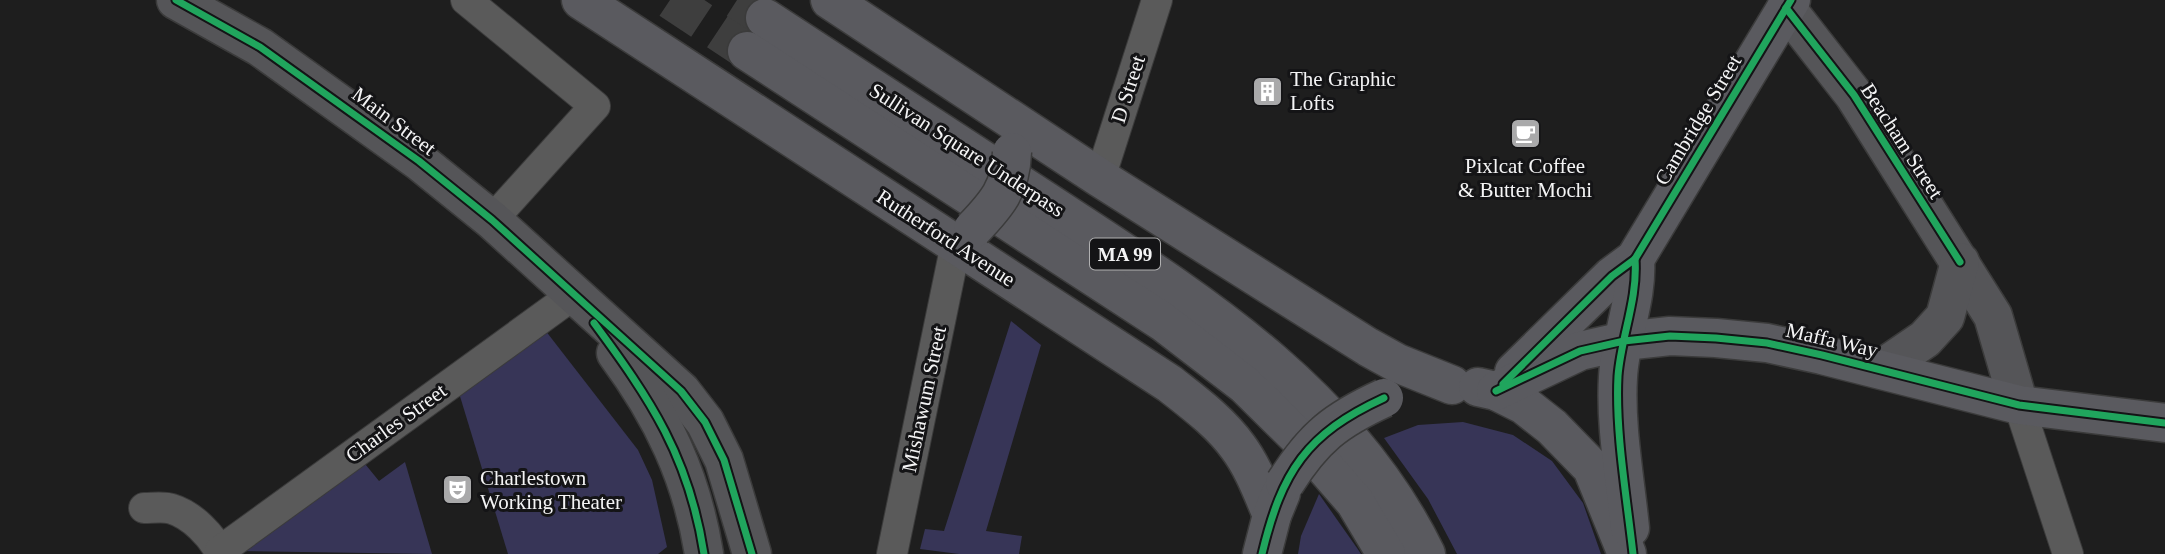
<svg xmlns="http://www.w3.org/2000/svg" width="2165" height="554" font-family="Georgia,serif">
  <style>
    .green { fill: #373557 }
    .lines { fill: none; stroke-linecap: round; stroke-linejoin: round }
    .primary-tunnel { stroke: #3e3e3e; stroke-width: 38; stroke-dasharray: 38 19; stroke-linecap: butt }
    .street-casing { stroke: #3b3b3b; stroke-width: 32 }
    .secondary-casing { stroke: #3b3b3b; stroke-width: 41 }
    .primary-casing { stroke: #3b3b3b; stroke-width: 41 }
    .street { stroke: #5a5a5a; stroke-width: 30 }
    .secondary { stroke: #555558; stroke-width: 38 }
    .primary { stroke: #5a5a5f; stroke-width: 38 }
    .primary-bridge-casing { stroke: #3b3b3b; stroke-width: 41; stroke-linecap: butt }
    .primary-bridge { stroke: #5a5a5f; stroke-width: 38 }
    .cycleway-casing { stroke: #141416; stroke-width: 11 }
    .cycleway { stroke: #20a55d; stroke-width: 7 }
    .labels { text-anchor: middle; stroke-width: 6; stroke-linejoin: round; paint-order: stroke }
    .shield { fill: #141416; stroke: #b1b1b2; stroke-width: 2 }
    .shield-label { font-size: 19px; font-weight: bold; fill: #f4f4f5 }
    .poi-label { font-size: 21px; fill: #f4f4f5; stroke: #141416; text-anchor: start }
    .street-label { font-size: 21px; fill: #f4f4f5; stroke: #141416 }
  </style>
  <rect width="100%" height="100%" fill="#1e1e1e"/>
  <g class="green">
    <path d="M1011 321 1041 345 986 531 1022 536 1019 554H959L920 549 925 529 944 531Z"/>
    <path d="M545 330 638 450 652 480 667 547 658 554H508L459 393Z"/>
    <path d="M1463 422 1513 435 1552 461 1583 503 1601 554H1457L1428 499 1384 438 1418 425Z"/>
    <path d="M361 459 379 481 405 462 432 554 231 551Z"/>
    <path d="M1319 494 1357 548 1361 554H1298L1301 536Z"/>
  </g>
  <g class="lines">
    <g class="primary-tunnel">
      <path d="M670 0 747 51"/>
      <path d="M737 0 765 18"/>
    </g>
    <defs>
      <g id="street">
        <path d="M466 0 595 106 492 220"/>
        <path d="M1100 178 1157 0"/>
        <path d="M2019 405 2068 554"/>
        <path d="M144 508C153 508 164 506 172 509 192 515 212 536 221 554"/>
        <path d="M220 551 573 295"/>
        <path d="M892 554 956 244"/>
      </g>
      <g id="secondary">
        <path d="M176 0 260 47 419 161 492 220 681 391 705 422 724 460 752 554"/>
        <path d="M1786 8 1854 95 1993 316 2019 405"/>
        <path d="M616 353C662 415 692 477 704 554"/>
        <path d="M1881 369 1925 339 1945 317 1960 262"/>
      </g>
      <g id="primary">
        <path d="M581 0 1170 384C1194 403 1220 422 1238 447 1253 467 1262 492 1272 515"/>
        <path d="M830 0 1100 178 1368 347 1397 363 1452 385"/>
        <path d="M765 18C858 79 951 140 1044 200 1192 297 1345 389 1426 554"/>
        <path d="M747 51 1163 322 1245 385 1302 441 1355 502 1386 554"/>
        <path d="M1514 372 1612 276 1635 259 1791 0"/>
        <path d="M1478 387 1496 391 1524 405 1552 427 1592 468 1627 554"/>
        <path d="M1496 391 1580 351 1624 341 1670 336 1716 338 1767 343 1822 355 2019 405 2165 423"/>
        <path d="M1630 528C1625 478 1615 426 1618 377 1620 337 1638 299 1635 259"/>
        <path d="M1262 554 1272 515 1281 493"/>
      </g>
    </defs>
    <use href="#street" class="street-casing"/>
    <use href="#secondary" class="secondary-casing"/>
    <use href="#primary" class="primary-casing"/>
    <use href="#street" class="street"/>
    <use href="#secondary" class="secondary"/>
    <use href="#primary" class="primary"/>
    <defs>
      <g id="primary-bridge">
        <path d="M973 229C997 204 1011 188 1012 152"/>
        <path d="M1285 483C1314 437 1336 420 1384 398"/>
      </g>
    </defs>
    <use href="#primary-bridge" class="primary-bridge-casing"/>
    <use href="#primary-bridge" class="primary-bridge"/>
    <defs>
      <g id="cycleway">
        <path d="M176 0 260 47 419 161 492 220 681 391 705 422 724 460 752 554"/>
        <path d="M1786 8 1854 95 1960 262"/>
        <path d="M594 323C651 400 689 457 704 554"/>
        <path d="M1503 384 1612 276 1635 259 1791 0"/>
        <path d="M1496 391 1580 351 1624 341 1670 336 1716 338 1767 343 1822 355 2019 405 2165 423"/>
        <path d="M1262 554C1282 471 1306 434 1384 398"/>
        <path d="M1633 554C1627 499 1615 431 1618 376 1621 337 1638 299 1635 259"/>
      </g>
    </defs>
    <use href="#cycleway" class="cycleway-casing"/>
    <use href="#cycleway" class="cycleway"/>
  </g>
  <defs>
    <symbol id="building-square" viewBox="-11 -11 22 22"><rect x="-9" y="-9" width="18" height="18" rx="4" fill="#a9a9aa" stroke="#141416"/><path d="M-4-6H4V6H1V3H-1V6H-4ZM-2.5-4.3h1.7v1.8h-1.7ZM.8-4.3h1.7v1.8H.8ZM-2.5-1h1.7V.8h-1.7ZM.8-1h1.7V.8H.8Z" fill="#fff"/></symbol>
    <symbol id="cafe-square" viewBox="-11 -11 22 22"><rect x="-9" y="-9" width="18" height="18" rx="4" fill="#a9a9aa" stroke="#141416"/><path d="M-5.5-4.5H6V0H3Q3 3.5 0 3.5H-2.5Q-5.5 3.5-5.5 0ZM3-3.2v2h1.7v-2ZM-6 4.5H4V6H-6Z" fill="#fff"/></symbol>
    <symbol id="theatre-square" viewBox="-11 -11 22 22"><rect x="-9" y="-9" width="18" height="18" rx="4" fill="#a9a9aa" stroke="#141416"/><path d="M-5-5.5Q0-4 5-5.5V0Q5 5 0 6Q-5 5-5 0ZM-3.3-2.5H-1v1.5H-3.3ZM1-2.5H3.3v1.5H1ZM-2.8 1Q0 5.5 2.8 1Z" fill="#fff"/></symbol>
  </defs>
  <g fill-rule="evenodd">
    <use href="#building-square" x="1250" y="74" width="35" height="35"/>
    <use href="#cafe-square" x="1508" y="116" width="35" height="35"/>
    <use href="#theatre-square" x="440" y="472" width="35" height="35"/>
  </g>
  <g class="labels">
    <rect class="shield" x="1090" y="238.5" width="70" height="31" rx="5"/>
    <g class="shield-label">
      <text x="1125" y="261">MA 99</text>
    </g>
    <g class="poi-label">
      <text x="1290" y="86">The Graphic<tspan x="1290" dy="24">Lofts</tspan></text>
      <text x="1525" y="173" text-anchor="middle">Pixlcat Coffee<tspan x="1525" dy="24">&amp; Butter Mochi</tspan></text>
      <text x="480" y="485">Charlestown<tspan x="480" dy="24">Working Theater</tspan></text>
    </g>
    <g class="street-label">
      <text transform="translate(1128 89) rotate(-72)" y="7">D Street</text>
      <text transform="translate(1698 120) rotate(-59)" y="7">Cambridge Street</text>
      <text transform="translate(394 121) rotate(37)" y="7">Main Street</text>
      <text transform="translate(1902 141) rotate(57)" y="7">Beacham Street</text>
      <text transform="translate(967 150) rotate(33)" y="7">Sullivan Square Underpass</text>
      <text transform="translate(946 238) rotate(33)" y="7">Rutherford Avenue</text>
      <text transform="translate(1832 340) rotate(13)" y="7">Maffa Way</text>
      <text transform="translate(924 399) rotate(-78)" y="7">Mishawum Street</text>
      <text transform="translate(396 423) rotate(-36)" y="7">Charles Street</text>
    </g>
  </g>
</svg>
